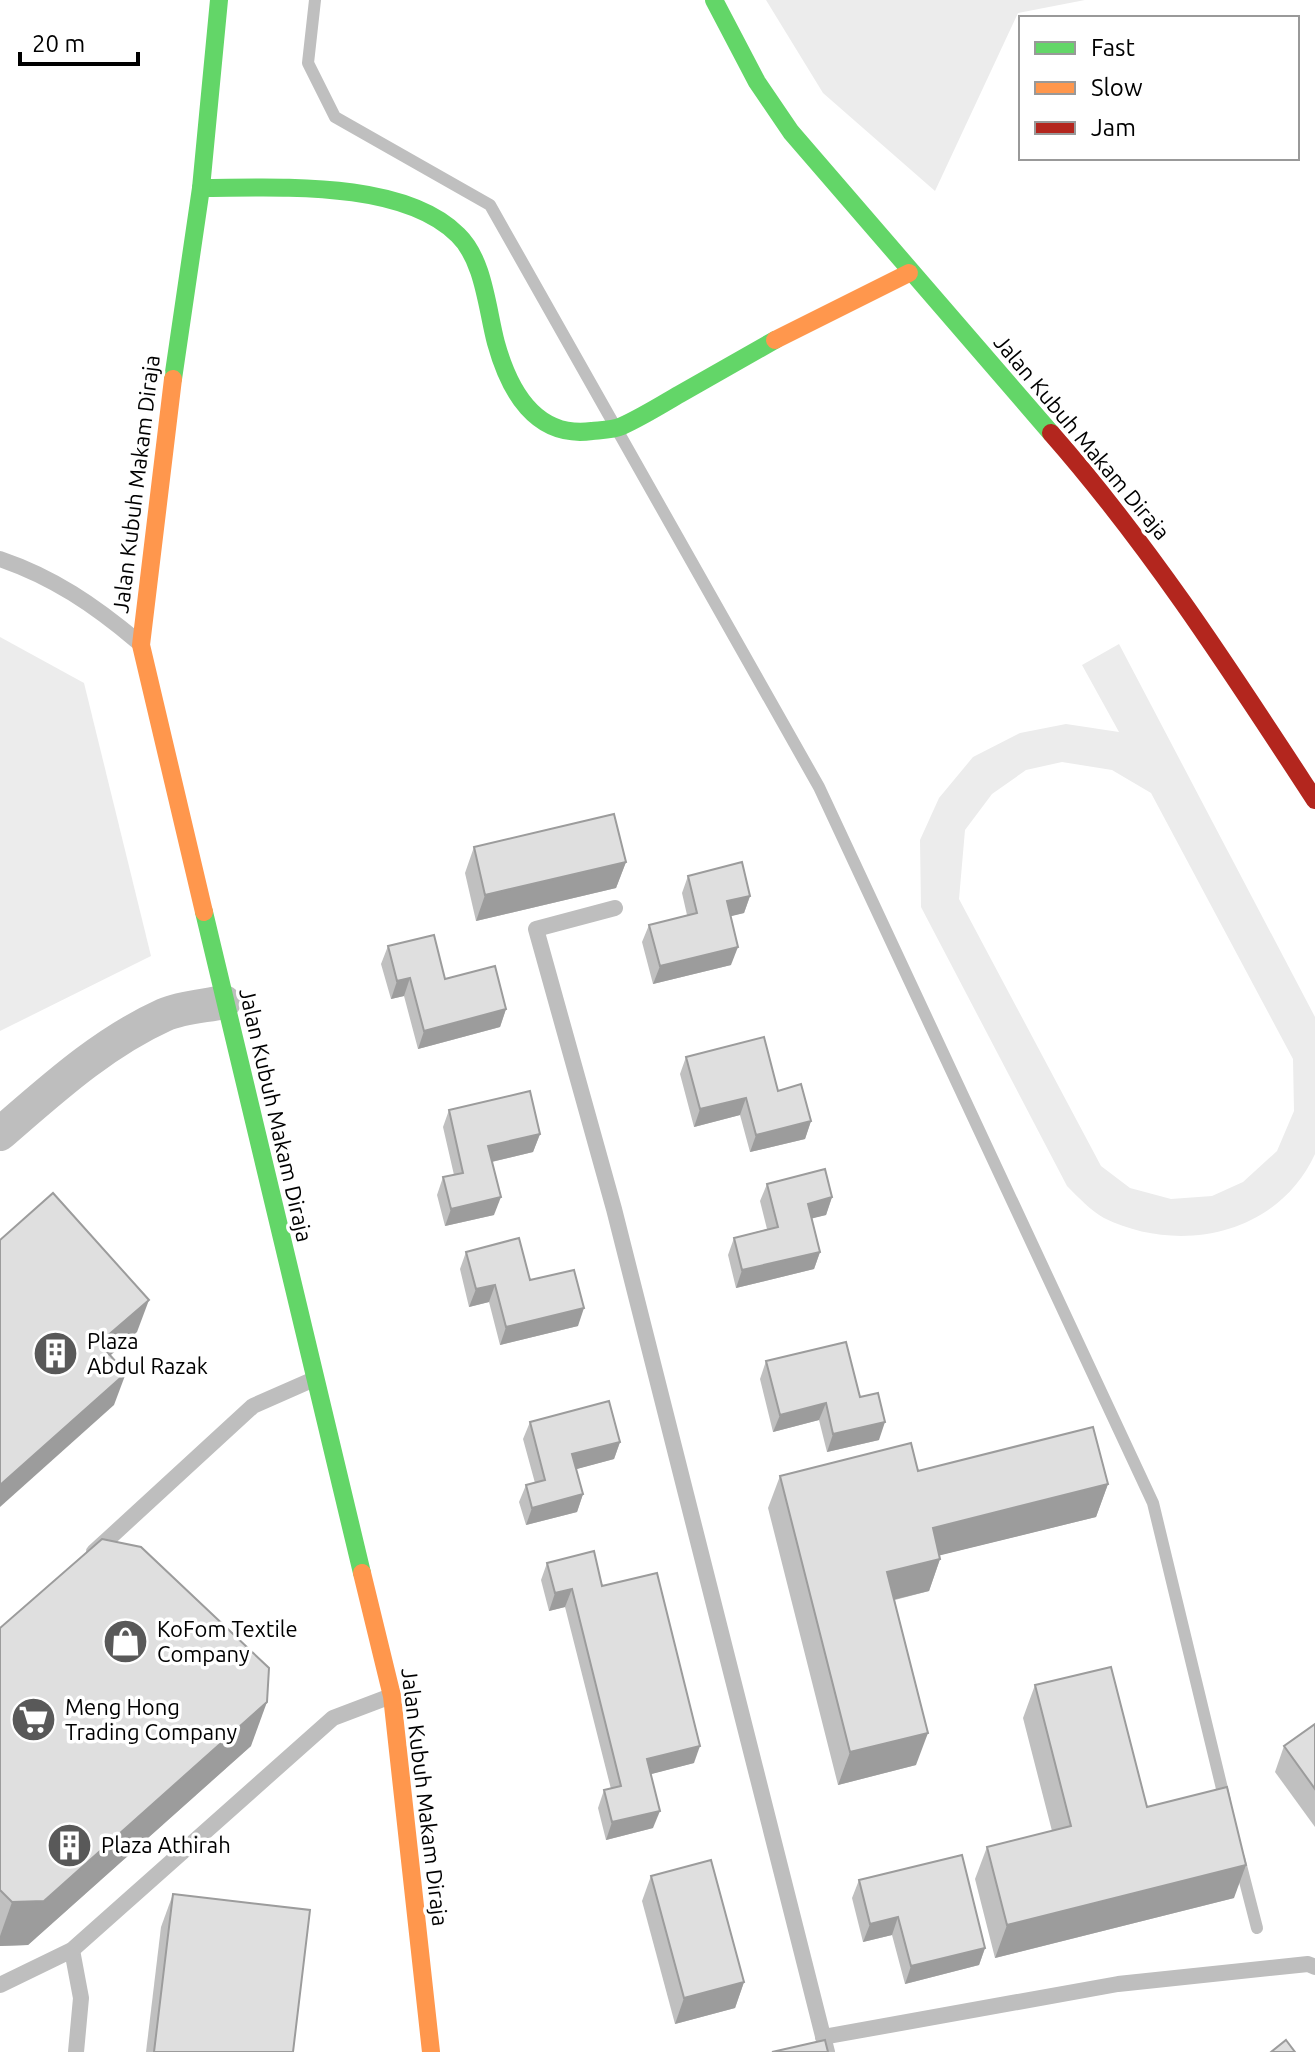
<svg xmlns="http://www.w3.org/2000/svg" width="1315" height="2052" font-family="Ubuntu,sans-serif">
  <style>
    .green { fill: #ececec; fill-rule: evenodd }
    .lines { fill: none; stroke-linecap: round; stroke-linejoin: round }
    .stream { stroke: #bfbfbf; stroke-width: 12 }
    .lane { stroke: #bebebe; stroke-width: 16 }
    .street { stroke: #bebebe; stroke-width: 34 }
    .fast { stroke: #63d668; stroke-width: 18 }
    .slow { stroke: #ff974d; stroke-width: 18 }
    .jam { stroke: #b3261e; stroke-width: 18 }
    .wall { fill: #c0c0c0 }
    .shaded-wall { fill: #9c9c9c }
    .building { fill: #dfdfdf; stroke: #9c9c9c; stroke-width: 2 }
    .labels { text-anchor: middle; stroke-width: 7; stroke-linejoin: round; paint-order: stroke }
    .street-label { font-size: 22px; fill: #000; stroke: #fff }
    .poi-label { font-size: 22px; fill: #000; stroke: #fff; text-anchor: start }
  </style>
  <rect width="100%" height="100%" fill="#fff"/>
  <g class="green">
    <path d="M766 0H1085L1018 13 935 191 823 93Z"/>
    <path d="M0 637 84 683 151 956 0 1031Z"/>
    <path d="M1119 644 1315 1017V1154C1278 1235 1179 1255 1104 1218 1091 1211 1078 1197 1067 1186L921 907 920 840 939 798 973 757 1020 733 1066 724 1119 732 1082 665ZM1062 762 1112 770 1151 793 1293 1059 1294 1111 1277 1151 1243 1182 1212 1196 1171 1199 1130 1188 1101 1166 959 899 965 830 992 794 1026 770Z"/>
  </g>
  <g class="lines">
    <g class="stream">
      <path d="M315 0 308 63 335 117 490 205 819 787 1153 1503 1225 1801"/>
      <path d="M1239 1858 1257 1928"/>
    </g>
    <g class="lane">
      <path d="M0 559C53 577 94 605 137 641"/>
      <path d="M615 908 536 929 614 1209 827 2052"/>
      <path d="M94 1552 253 1406 312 1380"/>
      <path d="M72 1950 81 1998 76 2052"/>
      <path d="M0 1985 72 1950 333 1718 391 1696"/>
      <path d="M823 2037 1118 1984 1308 1964 1315 1967"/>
    </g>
    <path class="street" d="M0 1134C51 1090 102 1043 164 1015 182 1007 205 1006 224 1002"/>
    <g class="fast">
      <path d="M714 0 757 82 791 132 1051 433"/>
      <path d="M201 188C275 188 402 179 458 235 484 260 487 309 496 343 509 390 535 439 592 431 602 430 613 430 622 426 642 417 661 405 680 394 712 376 743 358 775 340"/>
      <path d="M173 379 201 188 219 0"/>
      <path d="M204 912 362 1573"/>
    </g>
    <g class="slow">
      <path d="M775 340 909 273"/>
      <path d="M173 379 141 645 204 912"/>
      <path d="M362 1573 392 1696 431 2052"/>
    </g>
    <path class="jam" d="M1051 433C1151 547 1232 673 1315 800"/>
  </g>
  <g class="wall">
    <path d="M474 847 626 862 616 888 476 921 465 873Z"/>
    <path d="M688 876 750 896 744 913 730 916 731 965 653 984 642 942 649 925 687 915 682 893Z"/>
    <path d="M388 946 445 979 506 1009 500 1027 418 1049 404 996 391 999 381 964Z"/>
    <path d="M686 1057 778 1091 811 1121 805 1139 750 1152 740 1115 694 1127 680 1074Z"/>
    <path d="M449 1110 540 1134 533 1152 492 1162 494 1215 445 1226 437 1195 443 1177 454 1175 443 1127Z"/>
    <path d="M767 1184 832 1197 826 1215 812 1218 820 1252 814 1269 736 1288 728 1255 734 1238 767 1229 760 1201Z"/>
    <path d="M466 1252 530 1280 578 1326 500 1345 489 1302 469 1307 460 1269Z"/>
    <path d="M766 1361 860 1397 879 1440 827 1452 819 1420 773 1432 760 1379Z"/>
    <path d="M530 1422 620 1442 614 1459 576 1469 583 1494 577 1512 526 1525 519 1502 526 1485 535 1483 523 1439Z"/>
    <path d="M918 1471 1108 1484 1096 1517 940 1555V1559L929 1591 895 1600 916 1765 838 1785 768 1508 780 1476Z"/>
    <path d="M547 1563 602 1586 694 1763 651 1774 653 1828 606 1840 598 1808 604 1790 611 1789 565 1607 549 1611 541 1580Z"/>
    <path d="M0 1628 251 1746 28 1945 0 1946Z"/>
    <path d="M1035 1685 1147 1807 1234 1898 995 1958 975 1879 987 1847 1052 1831 1023 1718Z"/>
    <path d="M1315 1724V1827L1275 1772 1284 1746Z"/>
    <path d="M651 1876 744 1982 735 2008 675 2024 642 1901Z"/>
    <path d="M859 1880 985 1948 979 1965 905 1984 892 1935 863 1942 852 1898Z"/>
    <path d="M173 1894 293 2052H146L161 1927Z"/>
  </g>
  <g class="shaded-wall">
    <path d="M626 862 616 888 476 921 485 895Z"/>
    <path d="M750 896 744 913 720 919 727 901Z"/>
    <path d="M738 947 731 965 653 984 660 966Z"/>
    <path d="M410 978 404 996 391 999 397 981Z"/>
    <path d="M506 1009 500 1027 418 1049 424 1031Z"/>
    <path d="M746 1098 740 1115 694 1127 700 1109Z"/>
    <path d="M811 1121 805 1139 750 1152 756 1135Z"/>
    <path d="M540 1134 533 1152 482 1164 488 1146Z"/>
    <path d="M501 1197 494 1215 445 1226 451 1209Z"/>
    <path d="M832 1197 826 1215 802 1221 808 1204Z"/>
    <path d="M820 1252 814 1269 736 1288 742 1270Z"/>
    <path d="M495 1285 489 1302 469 1307 476 1289Z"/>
    <path d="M149 1300 137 1332 87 1376 99 1343Z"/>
    <path d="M584 1308 578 1326 500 1345 506 1327Z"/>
    <path d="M126 1373 114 1405 0 1507V1485Z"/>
    <path d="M826 1403 819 1420 773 1432 780 1415Z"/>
    <path d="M885 1422 879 1440 827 1452 833 1434Z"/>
    <path d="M620 1442 614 1459 566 1472 572 1454Z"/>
    <path d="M1108 1484 1096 1517 921 1560 933 1528Z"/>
    <path d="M583 1494 577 1512 526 1525 532 1508Z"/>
    <path d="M940 1559 929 1591 876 1604 887 1572Z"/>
    <path d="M572 1589 565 1607 549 1611 555 1593Z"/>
    <path d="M267 1702 251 1746 28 1945 0 1946V1936L12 1902Z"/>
    <path d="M928 1733 916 1765 838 1785 850 1752Z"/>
    <path d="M700 1746 694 1763 640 1777 647 1759Z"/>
    <path d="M660 1811 653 1828 606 1840 612 1822Z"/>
    <path d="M1246 1865 1234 1898 995 1958 1007 1925Z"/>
    <path d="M898 1917 892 1935 863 1942 870 1924Z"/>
    <path d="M985 1948 979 1965 905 1984 911 1966Z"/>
    <path d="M744 1982 735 2008 675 2024 684 1998Z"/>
  </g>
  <g class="building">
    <path d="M614 814 626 862 485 895 474 847Z"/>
    <path d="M742 862 750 896 727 901 738 947 660 966 649 925 697 913 688 876Z"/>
    <path d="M434 935 445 979 495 966 506 1009 424 1031 410 978 397 981 388 946Z"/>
    <path d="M764 1037 778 1091 801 1084 811 1121 756 1135 746 1098 700 1109 686 1057Z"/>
    <path d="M530 1091 540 1134 488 1146 501 1197 451 1209 443 1177 463 1173 449 1110Z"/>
    <path d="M825 1169 832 1197 808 1204 820 1252 742 1270 734 1238 778 1227 767 1184Z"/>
    <path d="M53 1193 149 1300 99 1343 126 1373 0 1485V1240Z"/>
    <path d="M519 1238 530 1280 574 1270 584 1308 506 1327 495 1285 476 1289 466 1252Z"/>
    <path d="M846 1342 860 1397 878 1393 885 1422 833 1434 826 1403 780 1415 766 1361Z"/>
    <path d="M609 1401 620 1442 572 1454 583 1494 532 1508 526 1485 545 1480 530 1422Z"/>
    <path d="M1093 1427 1108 1484 933 1528 940 1559 887 1572 928 1733 850 1752 780 1476 911 1443 918 1471Z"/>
    <path d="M102 1539 141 1547 269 1668 267 1702 44 1901 12 1902 0 1890V1628Z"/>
    <path d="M594 1551 602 1586 657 1573 700 1746 647 1759 660 1811 612 1822 604 1790 621 1786 572 1589 555 1593 547 1563Z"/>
    <path d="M1111 1667 1147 1807 1227 1787 1246 1865 1007 1925 987 1847 1071 1826 1035 1685Z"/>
    <path d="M1315 1724V1789L1284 1746Z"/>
    <path d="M962 1855 985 1948 911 1966 898 1917 870 1924 859 1880Z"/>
    <path d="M711 1860 744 1982 684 1998 651 1876Z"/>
    <path d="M173 1894 310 1910 293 2052H154Z"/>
    <path d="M825 2040 828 2052H772Z"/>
    <path d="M1286 2040 1295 2052H1271Z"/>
  </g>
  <defs>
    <symbol id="building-disc" viewBox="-11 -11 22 22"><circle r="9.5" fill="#595959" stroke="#fff"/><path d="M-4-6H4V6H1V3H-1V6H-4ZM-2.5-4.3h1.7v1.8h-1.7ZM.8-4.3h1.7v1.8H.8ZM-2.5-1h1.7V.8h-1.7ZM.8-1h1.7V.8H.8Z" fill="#fff"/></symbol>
    <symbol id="shop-disc" viewBox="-11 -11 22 22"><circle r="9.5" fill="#595959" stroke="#fff"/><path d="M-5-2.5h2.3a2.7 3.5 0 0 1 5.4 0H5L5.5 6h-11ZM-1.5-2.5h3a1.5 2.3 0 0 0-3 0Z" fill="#fff"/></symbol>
    <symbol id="supermarket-disc" viewBox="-11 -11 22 22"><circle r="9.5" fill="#595959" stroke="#fff"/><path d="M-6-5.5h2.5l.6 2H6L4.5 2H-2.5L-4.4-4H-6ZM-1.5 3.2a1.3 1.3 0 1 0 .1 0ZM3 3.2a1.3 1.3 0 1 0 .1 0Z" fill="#fff"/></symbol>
  </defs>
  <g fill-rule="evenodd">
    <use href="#building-disc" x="30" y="1328" width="51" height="51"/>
    <use href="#shop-disc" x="100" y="1616" width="51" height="51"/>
    <use href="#supermarket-disc" x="8" y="1694" width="51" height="51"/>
    <use href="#building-disc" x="44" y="1820" width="51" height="51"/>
  </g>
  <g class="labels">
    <g class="street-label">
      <text transform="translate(1082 437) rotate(50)" y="8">Jalan Kubuh Makam Diraja</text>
      <text transform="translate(136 484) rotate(-83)" y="8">Jalan Kubuh Makam Diraja</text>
      <text transform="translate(276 1115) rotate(77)" y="8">Jalan Kubuh Makam Diraja</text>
      <text transform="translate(425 1797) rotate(83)" y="8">Jalan Kubuh Makam Diraja</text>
    </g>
    <g class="poi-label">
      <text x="87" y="1349">Plaza<tspan x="87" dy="25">Abdul Razak</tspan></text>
      <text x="157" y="1637">KoFom Textile<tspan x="157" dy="25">Company</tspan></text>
      <text x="65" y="1715">Meng Hong<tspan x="65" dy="25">Trading Company</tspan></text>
      <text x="101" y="1853">Plaza Athirah</text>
    </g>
  </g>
  <rect x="1019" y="16" width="280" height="144" fill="#ffffff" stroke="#999999" stroke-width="2"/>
  <rect x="1035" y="42" width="40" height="12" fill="#63d668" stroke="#999999" stroke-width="2"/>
  <text x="1091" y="56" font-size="24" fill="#000000">Fast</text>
  <rect x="1035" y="82" width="40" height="12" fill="#ff974d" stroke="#999999" stroke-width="2"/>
  <text x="1091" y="96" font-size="24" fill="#000000">Slow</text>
  <rect x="1035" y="122" width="40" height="12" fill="#b3261e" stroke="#999999" stroke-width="2"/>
  <text x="1091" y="136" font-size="24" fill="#000000">Jam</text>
  <path d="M20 52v12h118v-12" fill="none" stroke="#000000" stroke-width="4"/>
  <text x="32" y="52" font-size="24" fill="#000000" stroke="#ffffff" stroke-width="6" paint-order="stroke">20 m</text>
</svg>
